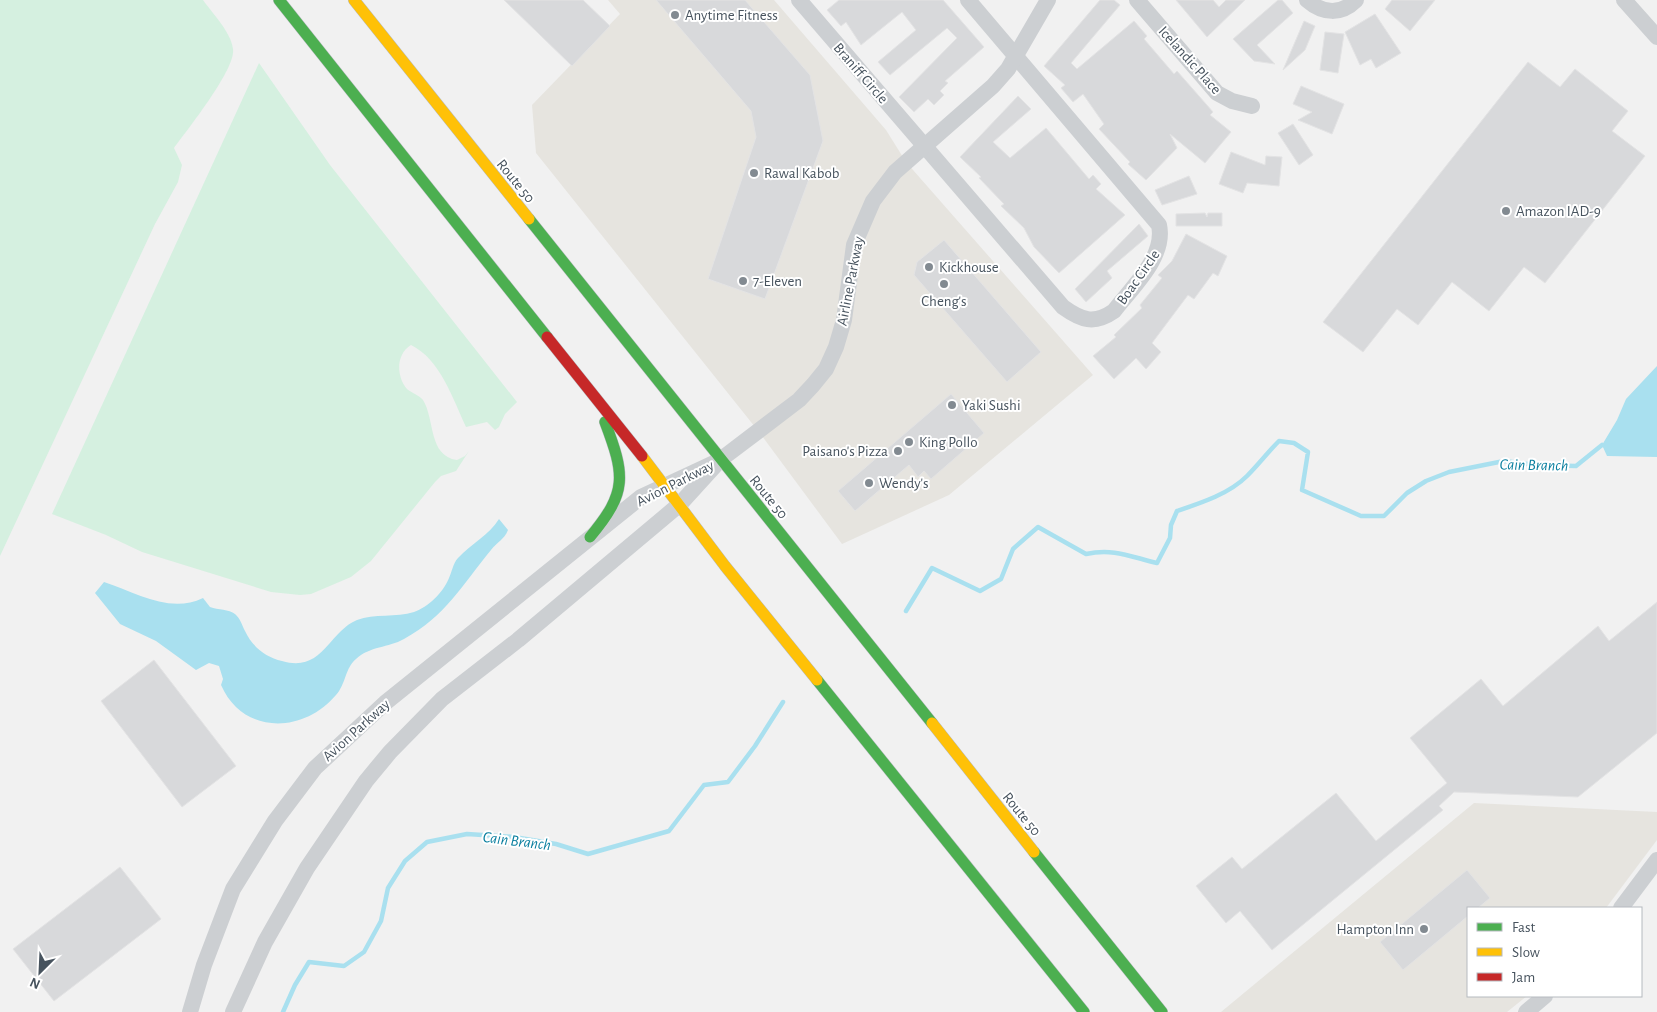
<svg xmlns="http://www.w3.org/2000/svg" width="1657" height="1012" font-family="'Alegreya Sans',sans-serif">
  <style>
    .commercial { fill: #e6e4df }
    .green { fill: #d5f0e0 }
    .water { fill: #a9e0ef }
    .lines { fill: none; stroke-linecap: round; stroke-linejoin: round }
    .stream { stroke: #a9e0ef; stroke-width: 4.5 }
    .building { fill: #d8d9db; stroke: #e3e3e4 }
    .fast-casing { stroke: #b6bbc0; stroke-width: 12 }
    .slow-casing { stroke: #b6bbc0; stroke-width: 12 }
    .jam-casing { stroke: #b6bbc0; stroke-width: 12 }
    .street { stroke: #cccfd2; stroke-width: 16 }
    .fast { stroke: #4caf50; stroke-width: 11 }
    .slow { stroke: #ffc107; stroke-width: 11 }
    .jam { stroke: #c62828; stroke-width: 11 }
    .poi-dot { fill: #828a91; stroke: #fff; stroke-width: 2 }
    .labels { text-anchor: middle; stroke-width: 4; stroke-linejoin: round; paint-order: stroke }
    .poi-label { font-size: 15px; fill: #47535e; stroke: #fff; text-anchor: start }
    .street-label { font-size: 15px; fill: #47535e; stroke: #fff }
    .water-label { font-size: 16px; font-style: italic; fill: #0a7f9f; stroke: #fff }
  </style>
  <rect width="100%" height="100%" fill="#f1f1f1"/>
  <g class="commercial">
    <path d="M608 0H774L886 130 906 162 1093 375 949 495 842 544 759 432 536 153 532 105 620 14Z"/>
    <path d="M1474 803 1657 812V840L1606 908H1468V996H1527L1507 1012H1221Z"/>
  </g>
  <g class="green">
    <path d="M0 0H203C213 14 231 32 233 49 236 69 187 130 174 148L182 165 178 182 155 224 0 556Z"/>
    <path d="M259 63 330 165 517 402 505 414 499 427 495 430 487 422 466 427C453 399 440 359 411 345 396 354 396 376 407 389 412 393 419 395 423 400 435 419 428 456 457 460L465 456 469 451 456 471 441 476 435 482 371 561 351 577 311 594 300 595 271 592 142 552 106 535 52 514Z"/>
  </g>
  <g class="water">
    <path d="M1657 366V457L1607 456 1602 445 1617 420 1626 399Z"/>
    <path d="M499 519 508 530C504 540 497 542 491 550 462 585 446 616 404 639 388 648 370 646 356 659 345 668 346 684 336 695 303 734 243 735 221 685L223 679 219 666 209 663 196 670 156 641 120 624 95 593 104 582C137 593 170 614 203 598L210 607C218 610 229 609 235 614 240 618 242 625 245 631 252 646 265 657 282 661 323 673 328 632 357 620 374 613 396 618 414 612 428 607 443 593 449 578 452 572 453 563 458 558 471 544 489 535 499 519Z"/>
  </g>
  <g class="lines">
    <g class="stream">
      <path d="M906 611 932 568 980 591 1001 579 1013 549 1038 527 1086 554C1114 548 1131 557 1157 563L1170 538 1171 525 1177 511C1201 503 1229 494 1247 476 1258 465 1268 452 1279 441L1294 443 1308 452 1302 490 1361 516H1384L1407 493 1426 481 1449 472 1504 461 1536 465 1576 466 1602 445"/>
      <path d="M283 1012 295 985 309 962 344 966 364 952 381 921 388 888 405 861 427 842 467 834 514 837 556 844 588 854 669 831 704 785 728 782 755 746 783 702"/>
    </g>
  </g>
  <g class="building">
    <path d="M504 0H583L610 26 572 66Z"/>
    <path d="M656 0H745L810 75 823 141 765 299 708 279 756 137 751 111Z"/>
    <path d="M839 0H943L984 47 945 81 948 83 940 91 944 95 934 105 928 99 914 112 899 97 957 38 947 28 890 75 878 62 916 30 902 12 861 45 846 22 841 26 827 10Z"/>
    <path d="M1100 0H1114L1120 5 1071 63 1077 69 1134 21 1147 36 1144 39 1174 74 1177 71 1213 112 1210 115 1231 132 1205 163 1170 134 1177 148 1146 180 1128 164 1130 162 1099 129 1104 124 1083 94 1073 102 1061 88 1065 85 1044 66Z"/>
    <path d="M1176 0H1213L1219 7 1226 0H1245L1207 37Z"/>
    <path d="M1278 0H1282L1293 13 1257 45 1275 64 1254 61 1233 39Z"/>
    <path d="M1392 0H1435L1410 31 1385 9Z"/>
    <path d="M1375 14 1401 53 1376 68 1371 59 1360 65 1345 32Z"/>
    <path d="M1304 21 1315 26 1305 50 1283 70Z"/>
    <path d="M1325 32 1344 34 1338 73 1320 70Z"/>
    <path d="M1528 62 1560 87 1575 69 1628 111 1612 131 1645 156 1545 283 1524 267 1489 311 1452 282 1418 325 1397 309 1363 352 1323 322Z"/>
    <path d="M1301 86 1344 104 1332 134 1298 120 1312 112 1293 104Z"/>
    <path d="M1018 96 1031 109 993 142 1010 158 1046 128 1089 179 1093 175 1101 184 1096 189 1125 215 1059 273 1034 247 1024 228 1001 206 1004 204 979 178 981 177 960 157Z"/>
    <path d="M1293 124 1313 155 1299 165 1278 133Z"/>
    <path d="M1231 152 1265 165 1266 156 1282 157 1279 186 1247 183 1243 193 1219 184Z"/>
    <path d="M1189 176 1197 194 1162 205 1155 190Z"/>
    <path d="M1205 213 1207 217 1208 213H1222V226H1176V214Z"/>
    <path d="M1139 224 1148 236 1107 271 1112 278 1086 302 1075 289Z"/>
    <path d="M1186 234 1227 256 1218 276 1213 273 1194 299 1188 295 1152 343 1161 352 1146 369 1136 358 1114 379 1093 356 1116 337 1114 335 1142 308 1140 305 1162 278 1158 275 1172 261Z"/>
    <path d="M944 240 1041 352 1007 382 914 275 917 262Z"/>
    <path d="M951 394 984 433 931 479 924 471 918 477 909 465 855 511 838 491Z"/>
    <path d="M1657 602V733L1578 797 1454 792 1439 806 1443 810 1272 950 1240 911 1226 923 1196 886 1232 857 1242 869 1336 793 1376 841 1447 783 1410 738 1481 679 1503 706 1598 626 1609 641Z"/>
    <path d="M154 660 236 766 182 807 101 701Z"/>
    <path d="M120 867 161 919 54 1001 13 949Z"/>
    <path d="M1467 870 1490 898 1478 908H1468V916L1403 970 1380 942Z"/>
  </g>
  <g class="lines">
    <defs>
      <g id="fast">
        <path d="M279 0 547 337"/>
        <path d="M529 219 932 723"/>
        <path d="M590 537C628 492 625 475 605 422"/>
        <path d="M817 680 1084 1012"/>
        <path d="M1034 852 1162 1012"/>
      </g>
      <g id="slow">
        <path d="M354 0 529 219"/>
        <path d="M642 456 725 566 817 680"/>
        <path d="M932 723 1034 852"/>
      </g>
      <path id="jam" d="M547 337 642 456"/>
    </defs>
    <use href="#fast" class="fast-casing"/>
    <use href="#slow" class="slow-casing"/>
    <use href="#jam" class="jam-casing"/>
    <g class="street">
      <path d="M799 0 1063 307C1081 320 1094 325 1114 311 1132 287 1166 257 1159 225L968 0"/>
      <path d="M1137 0 1217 93 1232 101 1252 106"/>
      <path d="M1307 0C1323 14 1341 15 1356 0"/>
      <path d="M1624 0 1657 37"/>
      <path d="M1621 908 1657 860"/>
      <path d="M190 1012 204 965 233 889 275 821 315 768 385 703 641 497 714 463"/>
      <path d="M233 1012 265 942 307 868 366 781 390 752 442 699 518 640 680 504 720 460 799 400 813 385 826 369 836 347 844 320 854 245 873 201 895 172 993 86 1008 69 1048 0"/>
      <path d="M1526 1012 1545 996"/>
    </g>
    <use href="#fast" class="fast"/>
    <use href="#slow" class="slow"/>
    <use href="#jam" class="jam"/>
  </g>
  <g class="poi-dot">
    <circle cx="675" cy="15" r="5"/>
    <circle cx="754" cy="173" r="5"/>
    <circle cx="1506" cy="211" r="5"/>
    <circle cx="929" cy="267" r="5"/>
    <circle cx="743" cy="281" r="5"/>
    <circle cx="944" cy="284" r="5"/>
    <circle cx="952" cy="405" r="5"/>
    <circle cx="909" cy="442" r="5"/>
    <circle cx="898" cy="451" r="5"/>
    <circle cx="869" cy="483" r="5"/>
    <circle cx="1424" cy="929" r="5"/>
  </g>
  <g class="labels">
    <g class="poi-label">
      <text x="685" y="20">Anytime Fitness</text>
      <text x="764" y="178">Rawal Kabob</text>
      <text x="1516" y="216">Amazon IAD-9</text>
      <text x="939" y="272">Kickhouse</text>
      <text x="753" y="286">7-Eleven</text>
      <text x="944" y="306" text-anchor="middle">Cheng's</text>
      <text x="962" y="410">Yaki Sushi</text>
      <text x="919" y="447">King Pollo</text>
      <text x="888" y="456" text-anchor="end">Paisano's Pizza</text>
      <text x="879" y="488">Wendy's</text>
      <text x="1414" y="934" text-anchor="end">Hampton Inn</text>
    </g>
    <g class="street-label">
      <text transform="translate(1190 60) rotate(48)" y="5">Icelandic Place</text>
      <text transform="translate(861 73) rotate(49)" y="5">Braniff Circle</text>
      <text transform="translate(516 181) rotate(51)" y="5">Route 50</text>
      <text transform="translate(1138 277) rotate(-55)" y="5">Boac Circle</text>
      <text transform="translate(850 281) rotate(-79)" y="5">Airline Parkway</text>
      <text transform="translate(675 483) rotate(-27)" y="5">Avion Parkway</text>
      <text transform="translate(769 497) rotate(51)" y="5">Route 50</text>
      <text transform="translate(356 730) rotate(-42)" y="5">Avion Parkway</text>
      <text transform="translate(1022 814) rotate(51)" y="5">Route 50</text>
    </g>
    <g class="water-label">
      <text transform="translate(1534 464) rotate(1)" y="6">Cain Branch</text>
      <text transform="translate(517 840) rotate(7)" y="6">Cain Branch</text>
    </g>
  </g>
  <rect x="1467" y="907" width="175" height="90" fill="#ffffff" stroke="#b5babf"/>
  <rect x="1477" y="923" width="25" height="8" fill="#4caf50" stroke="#b5babf"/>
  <text x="1512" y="932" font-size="15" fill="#47535e">Fast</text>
  <rect x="1477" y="948" width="25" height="8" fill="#ffc107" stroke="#b5babf"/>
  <text x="1512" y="957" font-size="15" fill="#47535e">Slow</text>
  <rect x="1477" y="973" width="25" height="8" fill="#c62828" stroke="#b5babf"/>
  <text x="1512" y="982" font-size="15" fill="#47535e">Jam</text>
  <g transform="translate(40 972) rotate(204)" stroke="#ffffff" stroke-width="4" paint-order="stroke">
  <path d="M0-4L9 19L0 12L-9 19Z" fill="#47535e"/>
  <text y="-8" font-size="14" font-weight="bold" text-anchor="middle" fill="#47535e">N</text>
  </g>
</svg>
